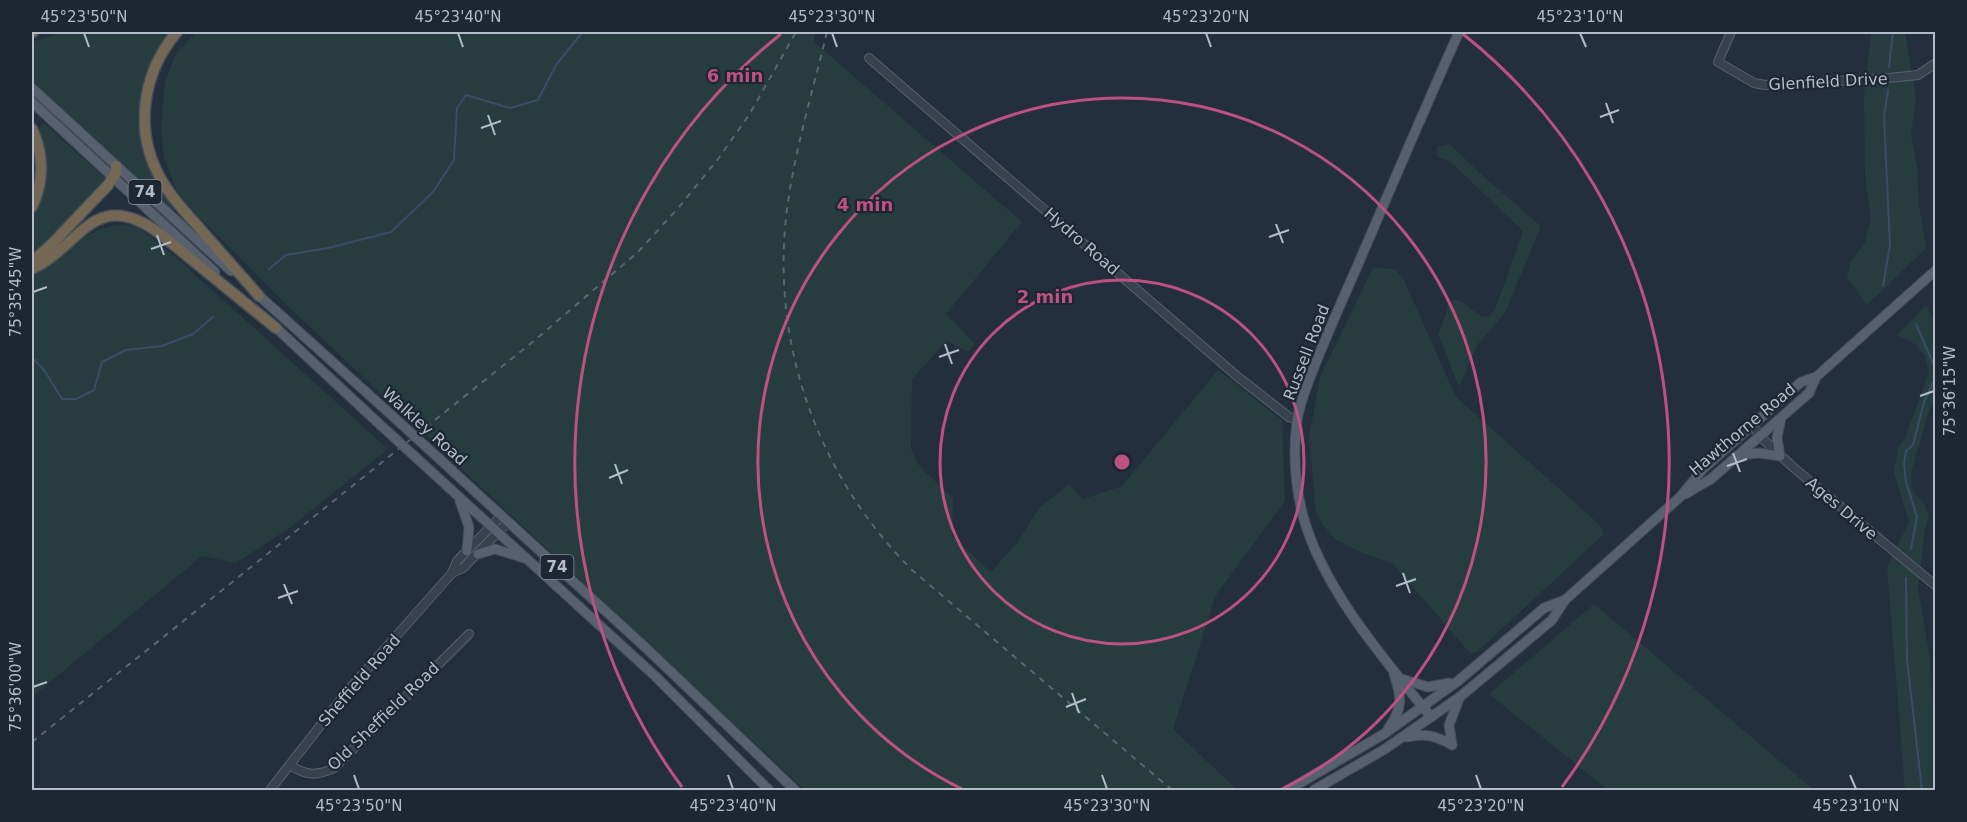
<svg xmlns="http://www.w3.org/2000/svg" width="1967" height="822" font-family="'DejaVu Sans',sans-serif">
  <style>
    .green { fill: #263c3f }
    .lines { fill: none; stroke-linecap: round; stroke-linejoin: round }
    .stream { stroke: #394c67; stroke-width: 2 }
    .minor-casing { stroke: #565f6c; stroke-width: 10 }
    .major-casing { stroke: #414a57; stroke-width: 11 }
    .highway-casing { stroke: #434c59; stroke-width: 13 }
    .minor { stroke: #38414e; stroke-width: 8 }
    .major { stroke: #56606e; stroke-width: 9 }
    .highway { stroke: #746855; stroke-width: 10 }
    .rail { stroke: #5a6575; stroke-width: 2; stroke-dasharray: 6 6; stroke-linecap: butt }
    .major-bridge-casing { stroke: #414a57; stroke-width: 11; stroke-linecap: butt }
    .major-bridge { stroke: #56606e; stroke-width: 9 }
    .ticks { fill: none; stroke: #b4bcc9; stroke-width: 2 }
    .ring { fill: none; stroke: #bd5182; stroke-width: 3 }
    .labels { text-anchor: middle; stroke-width: 4.5; stroke-linejoin: round; paint-order: stroke }
    .shield { fill: #1d2633; stroke: #878f9c; stroke-width: 1.5 }
    .shield-label { font-size: 15px; font-weight: bold; fill: #b4bcc9 }
    .street-label { font-size: 16px; fill: #b4bcc9; stroke: #1d2633 }
    .centre { fill: #bd5182; stroke: #1d2633; stroke-width: 3 }
    .ring-label { font-size: 18px; text-anchor: middle; font-weight: bold; fill: #bd5182; stroke: #1d2633; stroke-width: 4.5; stroke-linejoin: round; paint-order: stroke }
    .neatline { fill: none; stroke: #b4bcc9; stroke-width: 2 }
    .ticks-label { font-size: 15px; text-anchor: middle; fill: #b4bcc9 }
  </style>
  <rect width="100%" height="100%" fill="#242f3e"/>
  <g class="green">
    <path d="M63 32H172L165 38 150 65 142 91 140 120 177 208 173 212 32 80V42Z"/>
    <path d="M197 32H815L814 42 1022 222 946 314 975 344 968 352 947 341 912 379 911 449 920 467 953 498 952 536 991 572 1017 543 1040 507 1069 484 1083 499 1122 486 1218 370 1282 420 1285 501 1216 595 1173 729 1235 788 1232 790H805L296 314 196 214 177 190 164 159 161 130 165 82 176 53Z"/>
    <path d="M1870 32H1905L1916 98 1911 135 1917 167 1919 205 1926 248 1867 305 1847 278 1850 263 1865 242 1871 219 1865 174 1864 95 1871 36Z"/>
    <path d="M44 123 106 179 73 219 32 257V213L40 195 38 130Z"/>
    <path d="M1450 144 1484 177 1541 226 1505 313 1478 344 1459 387 1438 334 1446 314 1448 303 1454 299C1465 301 1473 312 1483 317L1489 316 1495 310 1523 231 1451 162 1436 156 1437 147Z"/>
    <path d="M125 224 140 229 172 254 388 449 288 529 236 563 202 556 32 697V277C69 257 80 228 125 224Z"/>
    <path d="M1373 268 1395 269 1404 280 1456 397 1599 524 1604 534 1477 652 1470 653 1393 564 1360 552 1335 539 1323 525 1316 512 1309 438 1320 377Z"/>
    <path d="M1926 305 1935 323V398L1928 414 1911 473 1912 491 1925 505 1929 517 1925 529 1918 588 1930 658 1935 750V790H1905L1887 567 1909 522 1894 473 1898 448 1905 438 1929 373 1925 356 1917 345 1897 335Z"/>
    <path d="M1594 604 1814 790H1608L1489 694Z"/>
  </g>
  <g class="lines">
    <g class="stream">
      <path d="M1889 67 1893 32"/>
      <path d="M269 269 286 255 328 248 391 232 433 192 454 160 457 108 466 95 510 108 538 100 556 65 581 34V32"/>
      <path d="M1883 286 1890 245 1884 116 1888 90"/>
      <path d="M1916 324 1936 370"/>
      <path d="M32 361 35 360 46 373 62 399H76L94 390 102 362 126 350 162 346 193 334 213 317"/>
      <path d="M1911 549 1917 517 1906 482 1904 463 1906 451 1913 445 1924 402 1936 376"/>
      <path d="M1906 578 1907 659 1922 790"/>
    </g>
    <defs>
      <g id="minor">
        <path d="M1731 32 1718 62 1754 83 1765 85 1889 78 1918 75 1936 63"/>
        <path d="M869 58 1238 377 1289 417 1297 420"/>
        <path d="M1752 425 1765 441 1794 468 1936 586"/>
        <path d="M452 573 463 568 508 522"/>
        <path d="M290 765C306 776 317 776 334 768L469 634"/>
        <path d="M270 790 345 694 452 573 457 561 501 516"/>
      </g>
      <g id="major">
        <path d="M32 88 231 271"/>
        <path d="M32 102 215 272"/>
        <path d="M255 292 387 411"/>
        <path d="M272 324 375 420"/>
        <path d="M1740 455 1759 453 1780 456 1777 438 1781 418"/>
        <path d="M457 475 646 648 795 790"/>
        <path d="M446 485 655 676 769 790"/>
        <path d="M1685 494 1711 479 1809 393 1816 377"/>
        <path d="M460 501 469 527 467 551"/>
        <path d="M478 554 495 549 524 558"/>
        <path d="M1402 679 1428 687 1449 683"/>
        <path d="M1431 717C1384 659 1323 589 1303 516 1295 485 1293 452 1297 421 1300 401 1308 383 1315 365 1328 332 1342 301 1356 269 1390 190 1424 110 1459 32"/>
        <path d="M1388 729C1403 708 1402 698 1394 674"/>
        <path d="M1407 737C1425 733 1437 736 1452 745"/>
        <path d="M1452 745 1449 725 1459 699"/>
        <path d="M1288 790 1384 734 1458 681 1544 608 1565 600"/>
        <path d="M1314 790 1385 749 1461 696 1552 620 1565 600 1680 497 1703 469 1801 382 1816 377 1936 270"/>
      </g>
      <g id="highway">
        <path d="M32 32H33"/>
        <path d="M177 32C142 73 133 132 162 181 172 199 188 215 202 231 221 253 240 274 259 296"/>
        <path d="M32 129C44 154 44 182 32 207"/>
        <path d="M32 262 53 243 108 185 116 173V166"/>
        <path d="M32 269C81 246 94 186 159 233L276 328"/>
      </g>
    </defs>
    <use href="#minor" class="minor-casing"/>
    <use href="#major" class="major-casing"/>
    <use href="#highway" class="highway-casing"/>
    <use href="#minor" class="minor"/>
    <use href="#major" class="major"/>
    <use href="#highway" class="highway"/>
    <g class="rail">
      <path d="M827 32C813 90 795 149 787 209 770 342 817 475 912 570L1172 790"/>
      <path d="M32 742 535 340 638 252 679 207 718 159 749 115 796 32"/>
    </g>
    <defs>
      <g id="major-bridge">
        <path d="M387 411 457 475"/>
        <path d="M375 420 446 485"/>
      </g>
    </defs>
    <use href="#major-bridge" class="major-bridge-casing"/>
    <use href="#major-bridge" class="major-bridge"/>
  </g>
  <path class="ticks" d="M84 33 89 47M458 33 463 47M832 33 837 47M1206 33 1211 47M1580 33 1586 47M1606 103 1613 123M488 115 495 135M1600 117 1619 110M481 128 501 121M1276 224 1283 243M157 235 164 255M1269 237 1289 230M151 249 171 242M33 292 47 287M945 344 952 364M939 357 959 350M1920 396 1934 391M1733 453 1740 472M615 464 622 484M1727 466 1747 459M609 478 628 470M1403 573 1410 593M284 584 292 604M1396 586 1416 579M278 598 298 591M33 687 47 682M1072 693 1079 713M1066 707 1086 699M354 775 359 789M728 775 733 789M1102 775 1107 789M1476 775 1481 789M1850 775 1856 789"/>
  <g class="ring">
    <circle cx="1122" cy="462" r="182"/>
    <path d="M962 789A364 364 0 1 1 1282 789"/>
    <path d="M682 787A547 547 0 0 1 781 34M1463 34A547 547 0 0 1 1562 787"/>
  </g>
  <g class="labels">
    <g class="shield">
      <rect x="128.5" y="180" width="33" height="24" rx="4.5"/>
      <rect x="540.5" y="555" width="33" height="24" rx="4.5"/>
    </g>
    <g class="shield-label">
      <text x="145" y="197">74</text>
      <text x="557" y="572">74</text>
    </g>
    <g class="street-label">
      <text transform="translate(1828 81) rotate(-3)" y="6">Glenfield Drive</text>
      <text transform="translate(1082 241) rotate(41)" y="6">Hydro Road</text>
      <text transform="translate(1306 352) rotate(-69)" y="6">Russell Road</text>
      <text transform="translate(425 426) rotate(42)" y="6">Walkley Road</text>
      <text transform="translate(1742 429) rotate(-40)" y="6">Hawthorne Road</text>
      <text transform="translate(1842 508) rotate(40)" y="6">Ages Drive</text>
      <text transform="translate(359 680) rotate(-49)" y="6">Sheffield Road</text>
      <text transform="translate(383 716) rotate(-44)" y="6">Old Sheffield Road</text>
    </g>
  </g>
  <circle cx="1122" cy="462" r="9" class="centre"/>
  <g class="ring-label">
    <text x="735" y="82">6 min</text>
    <text x="865" y="211">4 min</text>
    <text x="1045" y="303">2 min</text>
  </g>
  <rect width="1967" height="822" fill="none" stroke="#1d2633" stroke-width="66"/>
  <rect x="33" y="33" width="1901" height="756" class="neatline"/>
  <g class="ticks-label">
    <text x="84" y="22">45°23'50"N</text>
    <text x="458" y="22">45°23'40"N</text>
    <text x="832" y="22">45°23'30"N</text>
    <text x="1206" y="22">45°23'20"N</text>
    <text x="1580" y="22">45°23'10"N</text>
    <text transform="translate(16 292) rotate(-90)" y="5">75°35'45"W</text>
    <text transform="translate(1950 391) rotate(-90)" y="5">75°36'15"W</text>
    <text transform="translate(16 687) rotate(-90)" y="5">75°36'00"W</text>
    <text x="359" y="811">45°23'50"N</text>
    <text x="733" y="811">45°23'40"N</text>
    <text x="1107" y="811">45°23'30"N</text>
    <text x="1481" y="811">45°23'20"N</text>
    <text x="1856" y="811">45°23'10"N</text>
  </g>
</svg>
